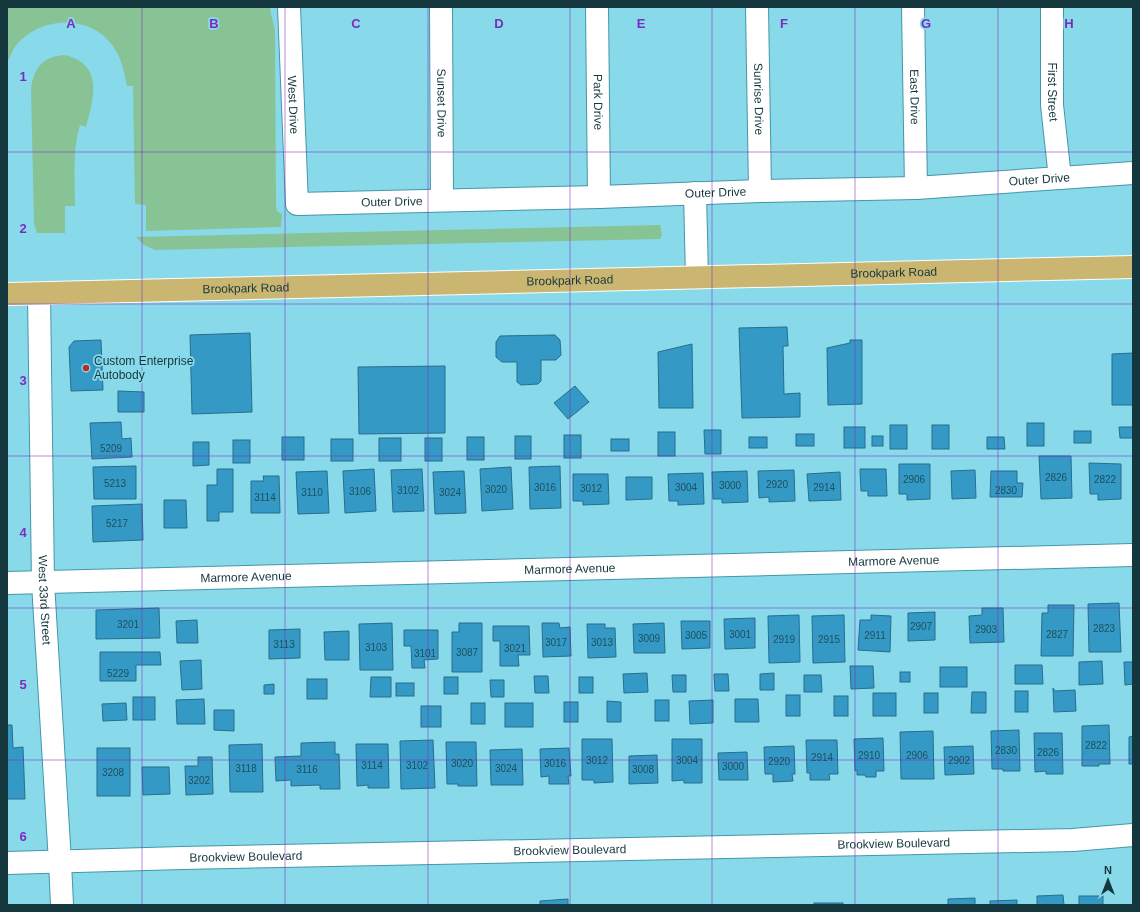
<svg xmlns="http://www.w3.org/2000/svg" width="1140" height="912" font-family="Arial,sans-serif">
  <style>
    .green { fill: #87c395 }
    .building { fill: #3599c5; stroke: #296d8c }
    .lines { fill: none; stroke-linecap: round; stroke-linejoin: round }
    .street-casing { stroke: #4497a6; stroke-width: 24 }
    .primary-casing { stroke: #fff; stroke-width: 24 }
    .street { stroke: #fff; stroke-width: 22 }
    .primary { stroke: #cab670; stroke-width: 22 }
    .grid { fill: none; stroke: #7b2cbf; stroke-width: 1; stroke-opacity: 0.55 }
    .poi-dot { fill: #bb2e1b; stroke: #88daea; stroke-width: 1.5 }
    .labels { text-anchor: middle; stroke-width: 3.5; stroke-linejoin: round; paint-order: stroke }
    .number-label { font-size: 10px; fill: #1c505f }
    .street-label { font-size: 12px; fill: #14373d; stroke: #88daea }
    .poi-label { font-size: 12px; fill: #14373d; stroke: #88daea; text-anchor: start }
    .grid-label { font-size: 13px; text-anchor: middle; font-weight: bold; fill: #7b2cbf; stroke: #88daea; stroke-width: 3.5; stroke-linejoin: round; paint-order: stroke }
  </style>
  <rect width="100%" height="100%" fill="#88daea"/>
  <g class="green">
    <path d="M7 7H270L271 14 275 30 276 206 277 211 282 214 281 227 146 231V205L135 204 133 86H127C124 72 122 59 113 46 90 14 42 16 17 44 13 49 10 57 7 63Z"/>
    <path d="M64 55C103 63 95 97 86 127L80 125C72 151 75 179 75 206H65V233H37L34 224 31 89C34 68 42 57 64 55Z"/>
    <path d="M660 225 662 235 660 239 155 250 144 245 136 237Z"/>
  </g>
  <g class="building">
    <path d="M787 327 788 346H783L784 394 800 393V417L742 418 739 328Z"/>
    <path d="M250 333 252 412 192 414 190 335Z"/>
    <path d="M555 335 560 340 561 355 556 360H541V381L538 384 521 385 517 382V362H502L496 357V342L500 336Z"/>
    <path d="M101 340 103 390 71 391 69 347 74 341Z"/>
    <path d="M850 340H862V404L828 405 827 348 850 343Z"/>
    <path d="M692 344 693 408H659L658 352Z"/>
    <path d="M1133 353V405H1112V354Z"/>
    <path d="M445 366V433L359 434 358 367Z"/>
    <path d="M575 386 589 402 568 419 554 403Z"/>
    <path d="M118 391 144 392V412H118Z"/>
    <path d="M121 422 122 439 131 438 132 457 92 459 90 423Z"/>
    <rect x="1027" y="423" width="17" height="23"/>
    <rect x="890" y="425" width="17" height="24"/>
    <rect x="932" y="425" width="17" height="24"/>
    <rect x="844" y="427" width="21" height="21"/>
    <path d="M1119 427H1133V438H1120Z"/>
    <path d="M704 430H721V454H705Z"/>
    <rect x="1074" y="431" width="17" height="12"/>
    <rect x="658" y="432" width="17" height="24"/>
    <rect x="796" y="434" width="18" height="12"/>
    <rect x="564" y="435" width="17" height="23"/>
    <rect x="515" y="436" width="16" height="23"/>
    <rect x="872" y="436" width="11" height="10"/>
    <rect x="282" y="437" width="22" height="23"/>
    <rect x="467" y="437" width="17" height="23"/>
    <rect x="749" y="437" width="18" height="11"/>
    <path d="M987 437H1004L1005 449H987Z"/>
    <rect x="379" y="438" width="22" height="23"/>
    <rect x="425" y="438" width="17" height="23"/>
    <rect x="331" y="439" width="22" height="22"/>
    <rect x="611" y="439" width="18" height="12"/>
    <rect x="233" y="440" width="17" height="23"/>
    <path d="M193 442H209V465L193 466Z"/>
    <path d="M1039 456H1071L1072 498 1041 499Z"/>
    <path d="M1089 463 1121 464V499L1098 500V494H1090Z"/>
    <path d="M899 464H930V499L907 500V494H899Z"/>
    <path d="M136 466V499H94L93 467Z"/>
    <path d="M560 466 561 508 530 509 529 467Z"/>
    <path d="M511 467 513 509 482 511 480 469Z"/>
    <path d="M217 469H233V512H219V521H207V485H217Z"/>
    <path d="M374 469 376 511 345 513 343 471Z"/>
    <path d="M422 469 424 511 393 512 391 470Z"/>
    <path d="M860 469H886L887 496H868V491H861Z"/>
    <path d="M794 470 795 501 769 502V497L759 498 758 471Z"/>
    <path d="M975 470 976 498 952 499 951 471Z"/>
    <path d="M327 471 329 513 298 514 296 472Z"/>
    <path d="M464 471 466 513 435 514 433 472Z"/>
    <path d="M747 471 748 502 722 503V499H713L712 472Z"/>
    <path d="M991 471H1017V483H1023L1022 497H990Z"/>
    <path d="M840 472 841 500 809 501 807 474Z"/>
    <path d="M703 473 704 504 678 505V501H669L668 474Z"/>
    <path d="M573 474H608L609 504 583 505V501H573Z"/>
    <path d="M263 476H279L280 513H251V481H264Z"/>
    <path d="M626 477H652V499L626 500Z"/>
    <path d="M164 500H186L187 528H164Z"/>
    <path d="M142 504 143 540 93 542 92 506Z"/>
    <path d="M1119 603 1121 652H1089L1088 604Z"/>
    <path d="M1048 605H1074L1073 656H1041L1042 613H1048Z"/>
    <path d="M159 608 160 638 96 639V610Z"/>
    <path d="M982 608H1003L1004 642 970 643 969 616 982 615Z"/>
    <path d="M935 612V640L908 641V613Z"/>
    <path d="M799 615 800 662 769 663 768 616Z"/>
    <path d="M844 615 845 662 813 663 812 616Z"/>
    <path d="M871 615 891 616 890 652 858 650 860 620H871Z"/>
    <path d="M755 618V648L725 649 724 619Z"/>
    <path d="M197 620 198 643H177L176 621Z"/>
    <path d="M681 621H710V648L682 649Z"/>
    <path d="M392 623 393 670H360L359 624Z"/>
    <path d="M459 623H482V672H452V632H459Z"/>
    <path d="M542 623H559L560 628 570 627 571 656 543 657Z"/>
    <path d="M664 623 665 653H634L633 624Z"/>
    <path d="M587 624H605V628H615L616 657 588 658Z"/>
    <path d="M493 626H529L530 655H518L519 666H500V641H493Z"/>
    <path d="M300 629V658L269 659V630Z"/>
    <path d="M404 630H438V659L424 660 425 668H412L411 646H404Z"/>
    <path d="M349 631V660H325L324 632Z"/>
    <path d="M100 652H160L161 665H136V681H100Z"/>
    <path d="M201 660 202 689 182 690 180 661Z"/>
    <path d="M1102 661 1103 684 1079 685V662Z"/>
    <path d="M1124 662H1133V684L1125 685Z"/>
    <path d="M1015 665H1042L1043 684H1015Z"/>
    <path d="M850 666H873L874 688 851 689Z"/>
    <rect x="940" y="667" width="27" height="20"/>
    <rect x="900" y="672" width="10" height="10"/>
    <path d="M647 673 648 692 624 693 623 674Z"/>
    <path d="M774 673V690H760V674Z"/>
    <path d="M714 674H728L729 691H715Z"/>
    <path d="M672 675H686V692H673Z"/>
    <path d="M804 675H821L822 692H804Z"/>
    <path d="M534 676H548L549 693H535Z"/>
    <path d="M371 677H391V697H370Z"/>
    <rect x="444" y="677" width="14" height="17"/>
    <rect x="579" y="677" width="14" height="16"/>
    <rect x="307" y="679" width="20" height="20"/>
    <path d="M490 680H504V697H491Z"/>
    <rect x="396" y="683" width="18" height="13"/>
    <path d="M274 684V694H264V685Z"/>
    <path d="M1053 688 1055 691 1075 690 1076 711 1054 712Z"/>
    <rect x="1015" y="691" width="13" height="21"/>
    <path d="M972 692H986V713H971Z"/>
    <rect x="873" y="693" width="23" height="23"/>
    <rect x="924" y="693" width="14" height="20"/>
    <rect x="786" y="695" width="14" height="21"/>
    <rect x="834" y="696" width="14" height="20"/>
    <rect x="133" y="697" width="22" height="23"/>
    <path d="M204 699 205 724H177L176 700Z"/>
    <path d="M735 699H758L759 722H735Z"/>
    <rect x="655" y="700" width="14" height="21"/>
    <path d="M713 700V723L690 724 689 701Z"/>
    <path d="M607 701 621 702V722H607Z"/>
    <rect x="564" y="702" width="14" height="20"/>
    <path d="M126 703 127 720 103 721 102 704Z"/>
    <rect x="471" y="703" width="14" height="21"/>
    <rect x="505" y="703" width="28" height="24"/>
    <rect x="421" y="706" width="20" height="21"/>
    <path d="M214 710H234V731L214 730Z"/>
    <path d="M7 725H12L13 748 23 747 25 799H7Z"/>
    <path d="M1109 725 1110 764H1099V766H1082V726Z"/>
    <path d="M1019 730 1020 771H1003V769H992L991 731Z"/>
    <path d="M933 731 934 779H901L900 732Z"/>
    <path d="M1034 733H1062L1063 774H1046V771L1035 772Z"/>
    <path d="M1133 736V764H1129V737Z"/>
    <path d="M883 738 884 771H876V777H866L865 775H857V770L855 771 854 739Z"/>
    <path d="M582 739H612L613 782 594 783V780H582Z"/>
    <path d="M672 739H702V783H684V780L672 781Z"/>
    <path d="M433 740 435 788 401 789 400 741Z"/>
    <path d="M806 740H837L838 774H829L830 780H810V773H807Z"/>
    <path d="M335 742V754H339L340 789H320V785L291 786V780L276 781 275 757 301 756V743Z"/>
    <path d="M446 742H476L477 786H458V784H447Z"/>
    <path d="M262 744 263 792H230L229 745Z"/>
    <path d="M356 744H388L389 788H368V785L357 786Z"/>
    <path d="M794 746 795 774H792L793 781 773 782V774H765L764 747Z"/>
    <path d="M973 746 974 774 945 775 944 747Z"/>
    <rect x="97" y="748" width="33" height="48"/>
    <path d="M569 748 571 776H568L569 784H549V776L541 777 540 749Z"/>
    <path d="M522 749 523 785H491L490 750Z"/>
    <path d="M747 752 748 780H719L718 753Z"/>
    <path d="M657 755 658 783 629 784V756Z"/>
    <path d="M198 757H212L213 794 186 795 185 766H198Z"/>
    <path d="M142 767H169L170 794 143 795Z"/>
    <path d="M1063 895 1064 905H1037V896Z"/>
    <rect x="1079" y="896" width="24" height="9"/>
    <path d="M975 898V905H948V899Z"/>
    <path d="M568 899V905H540V901Z"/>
    <path d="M1017 900V905H990V901Z"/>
    <rect x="814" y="903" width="29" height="2"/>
  </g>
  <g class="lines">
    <defs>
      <g id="street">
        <path id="s1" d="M289 7 297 204 599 197 760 191 916 188 1133 173"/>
        <path id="s2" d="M441 7 442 200"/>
        <path id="s3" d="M597 7 599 197"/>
        <path id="s4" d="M757 7 760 191"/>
        <path id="s5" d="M913 7 916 188"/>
        <path id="s6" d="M1052 7V105L1060 178"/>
        <path d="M695 193 697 277"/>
        <path id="s7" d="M39 294 43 583 60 862 62 905"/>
        <path id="s8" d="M7 583 1133 555"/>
        <path id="s9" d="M7 863 182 858 1073 840 1133 835"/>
      </g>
      <g id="primary">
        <path id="s10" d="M7 294 1133 267"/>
      </g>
    </defs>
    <use href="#street" class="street-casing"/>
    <use href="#primary" class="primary-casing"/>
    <use href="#street" class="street"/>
    <use href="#primary" class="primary"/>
  </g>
  <path class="grid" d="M142 7V905M285 7V905M428 7V905M570 7V905M712 7V905M855 7V905M998 7V905M7 152H1133M7 304H1133M7 456H1133M7 608H1133M7 760H1133"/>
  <circle class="poi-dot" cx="86" cy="368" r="4"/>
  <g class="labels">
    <g class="number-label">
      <text x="111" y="452">5209</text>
      <text x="1056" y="481">2826</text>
      <text x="914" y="483">2906</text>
      <text x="1105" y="483">2822</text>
      <text x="115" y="487">5213</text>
      <text x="777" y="488">2920</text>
      <text x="730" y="489">3000</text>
      <text x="545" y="491">3016</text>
      <text x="686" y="491">3004</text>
      <text x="824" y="491">2914</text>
      <text x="591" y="492">3012</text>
      <text x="496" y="493">3020</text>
      <text x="408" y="494">3102</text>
      <text x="1006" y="494">2830</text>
      <text x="360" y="495">3106</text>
      <text x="312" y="496">3110</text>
      <text x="450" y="496">3024</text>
      <text x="265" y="501">3114</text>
      <text x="117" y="527">5217</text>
      <text x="128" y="628">3201</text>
      <text x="921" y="630">2907</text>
      <text x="1104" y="632">2823</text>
      <text x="986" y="633">2903</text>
      <text x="740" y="638">3001</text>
      <text x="1057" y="638">2827</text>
      <text x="696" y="639">3005</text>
      <text x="875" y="639">2911</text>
      <text x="649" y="642">3009</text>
      <text x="784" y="643">2919</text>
      <text x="829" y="643">2915</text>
      <text x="556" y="646">3017</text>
      <text x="602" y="646">3013</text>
      <text x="284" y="648">3113</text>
      <text x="376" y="651">3103</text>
      <text x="515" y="652">3021</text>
      <text x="467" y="656">3087</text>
      <text x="425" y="657">3101</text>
      <text x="118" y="677">5229</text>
      <text x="1096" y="749">2822</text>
      <text x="1006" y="754">2830</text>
      <text x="1048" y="756">2826</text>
      <text x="869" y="759">2910</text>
      <text x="917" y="759">2906</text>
      <text x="822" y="761">2914</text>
      <text x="597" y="764">3012</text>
      <text x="687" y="764">3004</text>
      <text x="959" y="764">2902</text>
      <text x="779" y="765">2920</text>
      <text x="462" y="767">3020</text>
      <text x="555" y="767">3016</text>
      <text x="372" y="769">3114</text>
      <text x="417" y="769">3102</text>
      <text x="733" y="770">3000</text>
      <text x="246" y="772">3118</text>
      <text x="506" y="772">3024</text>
      <text x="307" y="773">3116</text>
      <text x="643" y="773">3008</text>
      <text x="113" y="776">3208</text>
      <text x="199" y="784">3202</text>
    </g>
    <g class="street-label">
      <text dy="4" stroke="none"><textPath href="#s6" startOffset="85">First Street</textPath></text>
      <text dy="4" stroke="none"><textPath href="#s5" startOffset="90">East Drive</textPath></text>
      <text dy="4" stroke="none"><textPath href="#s4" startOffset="92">Sunrise Drive</textPath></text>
      <text dy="4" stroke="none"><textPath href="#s3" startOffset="95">Park Drive</textPath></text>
      <text dy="4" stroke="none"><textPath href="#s2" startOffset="96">Sunset Drive</textPath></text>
      <text dy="4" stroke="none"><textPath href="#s1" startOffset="98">West Drive</textPath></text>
      <text dy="4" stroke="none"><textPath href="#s1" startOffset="940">Outer Drive</textPath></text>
      <text dy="4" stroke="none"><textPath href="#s1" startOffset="616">Outer Drive</textPath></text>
      <text dy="4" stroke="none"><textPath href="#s1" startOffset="292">Outer Drive</textPath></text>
      <text dy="4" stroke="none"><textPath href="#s10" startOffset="887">Brookpark Road</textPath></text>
      <text dy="4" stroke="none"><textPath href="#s10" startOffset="563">Brookpark Road</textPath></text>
      <text dy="4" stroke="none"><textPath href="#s10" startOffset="239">Brookpark Road</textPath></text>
      <text dy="4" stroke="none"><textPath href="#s8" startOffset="887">Marmore Avenue</textPath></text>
      <text dy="4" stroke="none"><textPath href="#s8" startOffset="563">Marmore Avenue</textPath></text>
      <text dy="4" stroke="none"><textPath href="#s8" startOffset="239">Marmore Avenue</textPath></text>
      <text dy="4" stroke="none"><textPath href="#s7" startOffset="306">West 33rd Street</textPath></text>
      <text dy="4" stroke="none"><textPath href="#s9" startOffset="887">Brookview Boulevard</textPath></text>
      <text dy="4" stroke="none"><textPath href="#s9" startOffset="563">Brookview Boulevard</textPath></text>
      <text dy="4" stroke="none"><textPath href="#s9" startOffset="239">Brookview Boulevard</textPath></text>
    </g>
    <g class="poi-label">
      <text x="94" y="365">Custom Enterprise<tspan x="94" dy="14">Autobody</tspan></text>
    </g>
  </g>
  <g class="grid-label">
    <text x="71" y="28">A</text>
    <text x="214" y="28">B</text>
    <text x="356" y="28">C</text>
    <text x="499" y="28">D</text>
    <text x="641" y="28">E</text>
    <text x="784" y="28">F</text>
    <text x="926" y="28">G</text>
    <text x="1069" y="28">H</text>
    <text x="23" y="81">1</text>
    <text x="23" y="233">2</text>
    <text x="23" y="385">3</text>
    <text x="23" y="537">4</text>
    <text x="23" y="689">5</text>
    <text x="23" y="841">6</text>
  </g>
  <rect width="1140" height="912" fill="none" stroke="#14373d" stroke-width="16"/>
  <g transform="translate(1108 880)" stroke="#88daea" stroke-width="3" paint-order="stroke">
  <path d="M0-3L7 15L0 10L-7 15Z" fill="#14373d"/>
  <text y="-6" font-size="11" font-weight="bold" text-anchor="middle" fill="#14373d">N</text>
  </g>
</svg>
